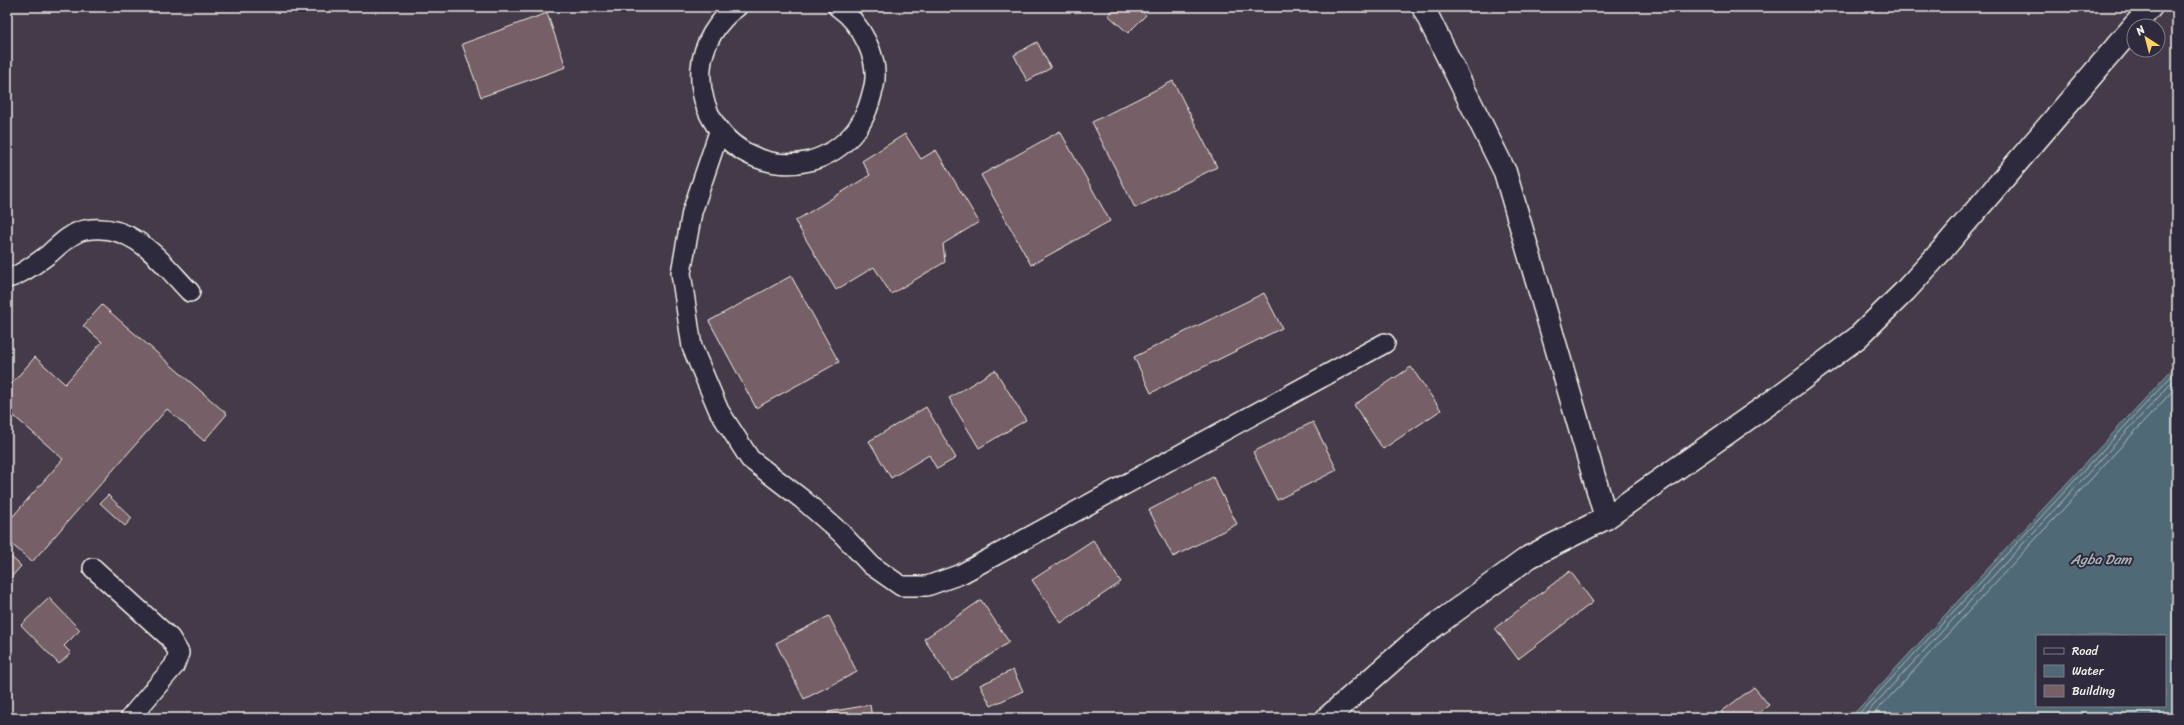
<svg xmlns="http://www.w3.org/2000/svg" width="2184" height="725" font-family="Sriracha,sans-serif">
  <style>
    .water { fill: #4f6977; stroke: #919fa4; fill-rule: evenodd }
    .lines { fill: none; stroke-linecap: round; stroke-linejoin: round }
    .shore { stroke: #b2bbbb; stroke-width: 1 }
    .building { fill: #765f66; stroke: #f4f1e8 }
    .lane-casing { stroke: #f4f1e8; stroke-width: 22 }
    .street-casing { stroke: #f4f1e8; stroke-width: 25 }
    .secondary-casing { stroke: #f4f1e8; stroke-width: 25 }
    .lane { stroke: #2f2a3d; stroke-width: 19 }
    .street { stroke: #2f2a3d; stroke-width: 22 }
    .secondary { stroke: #2f2a3d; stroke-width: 22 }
    .labels { text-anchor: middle; stroke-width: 4; stroke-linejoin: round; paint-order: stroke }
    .water-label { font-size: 14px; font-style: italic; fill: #aab4b5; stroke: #2f2a3d }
  </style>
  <rect width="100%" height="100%" fill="#443a49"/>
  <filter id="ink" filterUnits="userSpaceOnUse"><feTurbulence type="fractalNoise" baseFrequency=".025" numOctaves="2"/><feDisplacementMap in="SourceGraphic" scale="8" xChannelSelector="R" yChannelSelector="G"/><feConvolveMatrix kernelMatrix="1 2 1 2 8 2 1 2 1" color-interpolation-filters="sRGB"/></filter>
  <g filter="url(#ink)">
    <path class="water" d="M2177 364V718H1850ZM2037 636H2165V706H2037Z"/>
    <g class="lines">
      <g class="shore">
        <path d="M1855 718 2177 370"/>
        <path d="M1862 718 2177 377"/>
        <path d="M1870 718 2177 386"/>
      </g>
    </g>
    <g class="building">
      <path d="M1116 7H1138L1146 15 1128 33 1108 15Z"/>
      <path d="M547 13 566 67 481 97 462 44Z"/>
      <path d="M1037 42 1051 68 1027 81 1014 55Z"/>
      <path d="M1173 81 1217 167 1135 208 1092 122Z"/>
      <path d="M1060 131 1110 221 1031 265 981 175Z"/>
      <path d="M905 134 921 159 936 150 979 222 943 244 945 262 891 294 874 267 836 290 795 221 870 175 862 161Z"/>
      <path d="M791 276 839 362 756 408 709 321Z"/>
      <path d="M1264 293 1282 328 1151 393 1134 357Z"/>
      <path d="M102 305 227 414 204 441 167 409 32 562 7 540V523L63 459 7 410V389L35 357 65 384 102 342 83 326Z"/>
      <path d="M1411 367 1441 410 1383 449 1354 405Z"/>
      <path d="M995 370 1026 420 979 448 949 398Z"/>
      <path d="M926 407 956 458 937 469 929 455 891 478 869 441Z"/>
      <path d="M1313 422 1337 470 1277 500 1253 452Z"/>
      <path d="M1213 477 1237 524 1173 557 1149 510Z"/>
      <path d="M108 495 132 518 125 526 100 503Z"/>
      <path d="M1093 540 1121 582 1061 623 1032 580Z"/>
      <path d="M7 553 21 566 7 582Z"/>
      <path d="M1570 571 1593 602 1518 659 1495 628Z"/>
      <path d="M49 598 80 630 64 646 71 653 59 664 21 625Z"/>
      <path d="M981 600 1009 642 952 681 924 639Z"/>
      <path d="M829 616 857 672 804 699 776 643Z"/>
      <path d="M1013 670 1023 691 991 706 980 685Z"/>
      <path d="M1754 687 1769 705 1753 718H1726L1721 712Z"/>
      <path d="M870 705 872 718H829L828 712Z"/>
    </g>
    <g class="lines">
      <defs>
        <g id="lane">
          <path d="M737 7C717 21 703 44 701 68 695 156 802 198 856 130 866 117 870 102 874 86 880 58 860 22 838 7"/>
          <path d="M719 132 692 212 681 273 692 347 719 411 750 459 802 499 841 533 871 565 901 586H927L961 574 1385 343"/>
          <path d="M7 278C17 278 41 260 49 254 59 245 72 232 85 230 133 221 161 262 190 292"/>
          <path d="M93 568 170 638 179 653 174 666 130 718"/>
        </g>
        <path id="street" d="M1423 7 1505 172 1606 518"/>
        <g id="secondary">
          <path d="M2134 26 2151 7"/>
          <path d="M1327 718 1418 638 1529 557 1606 518 1770 403 1857 338 1905 291 1943 249 2134 26"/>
        </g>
      </defs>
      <use href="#lane" class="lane-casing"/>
      <use href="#street" class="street-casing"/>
      <use href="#secondary" class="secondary-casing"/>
      <use href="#lane" class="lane"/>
      <use href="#street" class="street"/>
      <use href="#secondary" class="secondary"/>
    </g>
  </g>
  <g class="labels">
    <g class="water-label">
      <text x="2101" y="564">Agba Dam</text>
    </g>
  </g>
  <rect width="2184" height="725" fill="none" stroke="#2f2a3d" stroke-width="24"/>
  <rect x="12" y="12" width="2160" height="701" fill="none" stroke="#f4f1e8" stroke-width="1.5" filter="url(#ink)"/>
  <rect x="2036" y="635" width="130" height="72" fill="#2f2a3d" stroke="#7e7a81"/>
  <rect x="2044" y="648" width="20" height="6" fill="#2f2a3d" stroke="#7e7a81"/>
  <text x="2072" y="655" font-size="12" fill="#f4f1e8">Road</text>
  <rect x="2044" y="665" width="20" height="12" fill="#4f6977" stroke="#7e7a81"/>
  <text x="2072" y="675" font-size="12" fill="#f4f1e8">Water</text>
  <rect x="2044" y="685" width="20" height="12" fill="#765f66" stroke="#7e7a81"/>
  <text x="2072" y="695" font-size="12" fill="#f4f1e8">Building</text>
  <g transform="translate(2146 38) rotate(324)"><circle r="19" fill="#2f2a3d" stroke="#7e7a81"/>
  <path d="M0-3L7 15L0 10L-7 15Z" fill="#ffd166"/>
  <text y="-6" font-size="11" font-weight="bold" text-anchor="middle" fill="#f4f1e8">N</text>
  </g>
</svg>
